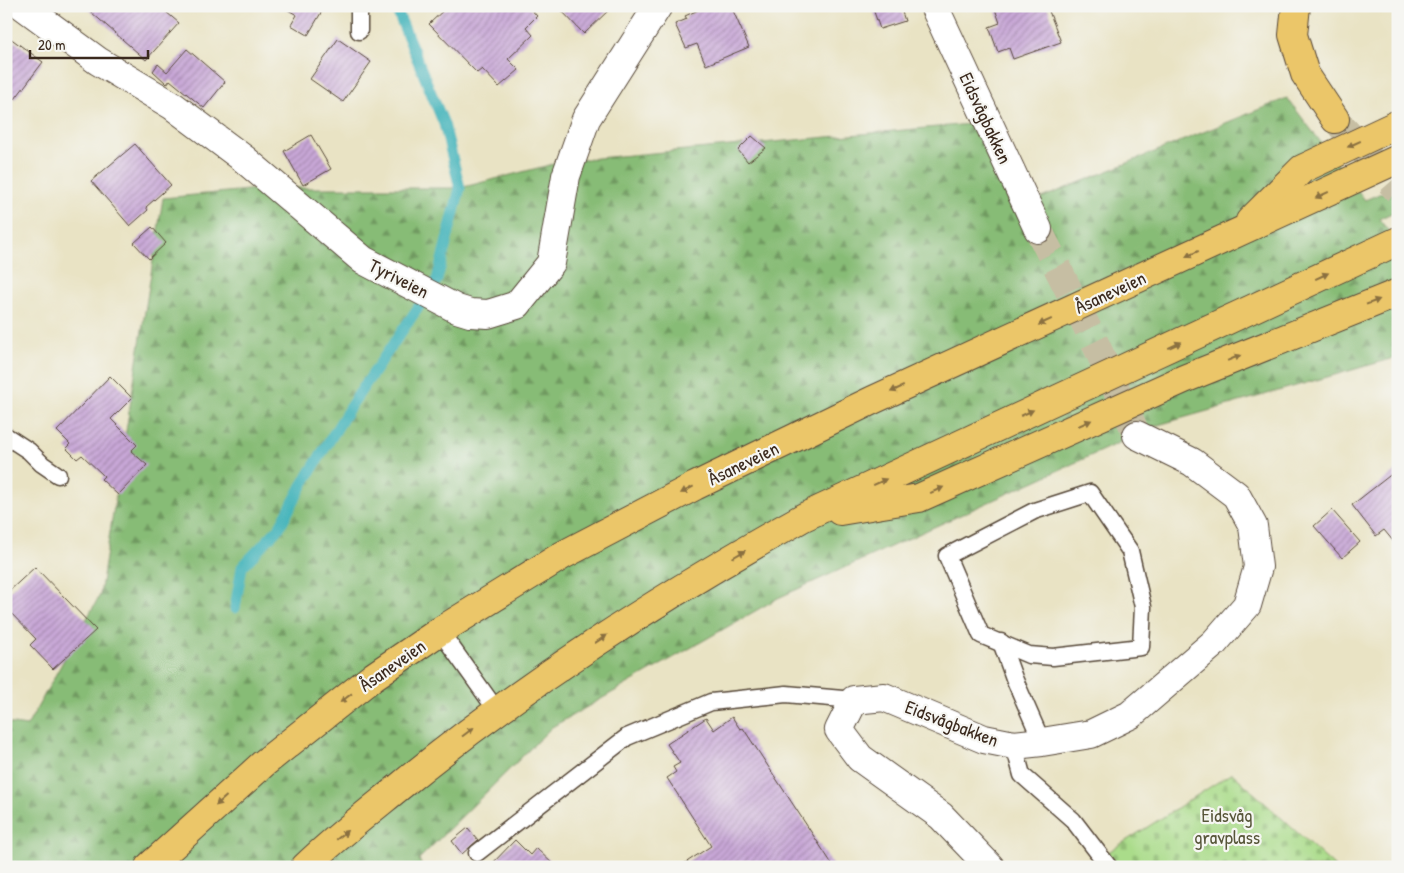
<svg xmlns="http://www.w3.org/2000/svg" width="1404" height="873" font-family="'Patrick Hand',sans-serif">
  <style>
    .forest { fill: url(#forest-firs); stroke: #61734a }
    .cemetery { fill: url(#cemetery-stones); stroke: #728354 }
    .lines { fill: none; stroke-linecap: round; stroke-linejoin: round }
    .stream { stroke: #41b2b9; stroke-width: 11 }
    .building { fill: url(#building-hatch) }
    .minor-tunnel { stroke: #c6bea3; stroke-width: 28; stroke-dasharray: 28 14; stroke-linecap: butt }
    .primary-tunnel { stroke: #c6bea3; stroke-width: 28; stroke-dasharray: 28 14; stroke-linecap: butt }
    .service-casing { stroke: #554637; stroke-width: 19 }
    .minor-casing { stroke: #554637; stroke-width: 30 }
    .primary-casing { stroke: #554637; stroke-width: 30 }
    .trunk-casing { stroke: #554637; stroke-width: 30 }
    .service { stroke: #fff; stroke-width: 16 }
    .minor { stroke: #fff; stroke-width: 28 }
    .primary { stroke: #ebc669; stroke-width: 28 }
    .trunk { stroke: #ebc669; stroke-width: 28 }
    .oneway { fill: #8a7040 }
    .labels { text-anchor: middle; stroke-width: 4.5; stroke-linejoin: round; paint-order: stroke }
    .street-label { font-size: 19px; fill: #3b2a1e; stroke: #f6f6f2 }
    .park-label { font-size: 19px; fill: #575639; stroke: #f6f6f2 }
  </style>
  <defs>
    <pattern id="forest-firs" width="22" height="20" patternUnits="userSpaceOnUse" patternTransform="scale(1.25)"><rect width="22" height="20" fill="#87bc76"/><path d="M5 1l3.5 6h-7zM16 11l3.5 6h-7z" fill="#709960"/></pattern>
    <pattern id="cemetery-stones" width="16" height="16" patternUnits="userSpaceOnUse" patternTransform="scale(1.25)"><rect width="16" height="16" fill="#aadc8a"/><path d="M2 7V4a2 2 0 0 1 4 0v3zM10 15v-3a2 2 0 0 1 4 0v3z" fill="#93bd77"/></pattern>
    <pattern id="building-hatch" width="6" height="6" patternUnits="userSpaceOnUse" patternTransform="scale(1.25)"><rect width="6" height="6" fill="#c8a7d7"/><path d="M-1 1l2-2M0 6l6-6M5 7l2-2" fill="none" stroke="#a488ae"/></pattern>
  </defs>
  <rect width="100%" height="100%" fill="#f6f6f2"/>
  <filter id="ink" filterUnits="userSpaceOnUse"><feTurbulence type="fractalNoise" baseFrequency=".02" numOctaves="2"/><feDisplacementMap in="SourceGraphic" scale="10" xChannelSelector="R" yChannelSelector="G"/><feConvolveMatrix kernelMatrix="1 2 1 2 8 2 1 2 1" color-interpolation-filters="sRGB"/></filter>
  <filter id="wash" filterUnits="userSpaceOnUse"><feTurbulence type="fractalNoise" baseFrequency=".0096" numOctaves="4" result="noise"/><feDisplacementMap in="SourceGraphic" scale="20" xChannelSelector="R" yChannelSelector="G"/><feGaussianBlur stdDeviation="1.12" result="paint"/><feColorMatrix in="noise" values="0 0 0 0 0 0 0 0 0 0 0 0 0 0 0 0 0 1.4 0 .05"/><feComposite in="paint" operator="in"/></filter>
  <g filter="url(#wash)">
    <rect width="100%" height="100%" fill="#e9e3c4"/>
    <path class="forest" d="M1287 98 1365 200 1398 186V210L1379 219 1398 243V357L1158 425 778 598 552 727 419 859 422 867H6V723L27 726 100 595 163 198 269 188H460L565 161 981 123 1012 210Z"/>
    <path class="cemetery" d="M1232 773 1335 867H1085Z"/>
    <g class="lines">
      <path class="stream" d="M235 608 242 567 279 528 303 484 350 407 437 280 460 188 444 124 398 13 399 6"/>
    </g>
    <g id="blocks">
      <g class="building">
        <path d="M84 6H159L179 23 146 60Z"/>
        <path d="M281 6H325L308 35 291 25 297 15Z"/>
        <path d="M448 6H528L537 16 526 27 533 35 508 59 519 70 499 87 482 69 477 73 429 24Z"/>
        <path d="M557 6H613L584 34Z"/>
        <path d="M707 6H731L749 47 706 65 697 44 686 48 675 24 687 19 685 16Z"/>
        <path d="M872 6H900L905 21 880 29Z"/>
        <path d="M994 6H1047L1061 42 1013 59 1009 48 998 52 989 27 1000 23Z"/>
        <path d="M6 35 43 62 15 99 6 92Z"/>
        <path d="M338 39 371 62 343 102 310 79Z"/>
        <path d="M187 49 225 82 204 108 170 80 167 84 153 71 158 64 167 72Z"/>
        <path d="M311 135 331 169 303 185 284 151Z"/>
        <path d="M752 136 766 148 748 162 738 150Z"/>
        <path d="M135 144 171 185 146 207 148 210 130 226 91 181Z"/>
        <path d="M152 227 166 243 149 259 134 243Z"/>
        <path d="M110 376 132 398 111 419 137 445 131 451 147 465 118 495 101 479 104 476 82 455 77 459 66 448 70 444 57 431Z"/>
        <path d="M1398 469V547L1384 530 1376 536 1352 505Z"/>
        <path d="M1332 510 1360 542 1342 558 1314 526Z"/>
        <path d="M35 567 96 630 53 669 30 645 36 639 6 608V594Z"/>
        <path d="M732 717 740 729 743 728 834 867H679L711 846 667 778 676 772 673 767 680 763 667 744 706 718 714 730Z"/>
        <path d="M468 828 478 840 462 854 452 841Z"/>
        <path d="M515 840 530 855 536 848 556 867H489Z"/>
      </g>
    </g>
  </g>
  <g filter="url(#ink)">
    <use href="#blocks" fill-opacity="0" stroke="#554637" stroke-width="1"/>
    <g class="lines">
      <path class="minor-tunnel" d="M1038 229 1097 347 1137 435"/>
      <path class="primary-tunnel" d="M1335 119 1398 191"/>
      <defs>
        <g id="service">
          <path d="M359 6V31"/>
          <path d="M6 436 29 451 42 464 58 475"/>
          <path d="M1090 493 1130 551 1143 607 1141 647 1053 657 1029 655 981 635 947 556 1034 511Z"/>
          <path d="M440 631 497 711"/>
          <path d="M1001 642 1014 678 1042 742"/>
          <path d="M1014 745 1022 775 1073 820 1109 867"/>
          <path d="M477 853 627 737 711 702 786 694 854 700"/>
        </g>
        <g id="minor">
          <path d="M23 6 98 61 173 106 244 159 363 260 457 309 470 313 488 314 517 305 551 263 566 176 586 119 658 6"/>
          <path d="M934 6 1038 229"/>
          <path d="M990 867 941 816 860 758 839 730 854 700 884 697 984 739 1014 745 1042 742 1091 734 1130 715 1214 643 1247 605 1258 567 1253 526 1236 495 1192 462 1137 435"/>
        </g>
        <path id="primary" d="M1296 6 1293 35 1305 74 1335 119"/>
        <g id="trunk">
          <path d="M1250 221 1302 169 1398 124"/>
          <path d="M840 511 919 498 1184 379 1398 293"/>
          <path d="M149 867 263 764 374 676 440 631 563 555 695 486 873 400 1398 159"/>
          <path d="M305 867C334 839 366 814 398 788 524 684 661 597 804 517L1398 241"/>
        </g>
      </defs>
      <use href="#service" class="service-casing"/>
      <use href="#minor" class="minor-casing"/>
      <use href="#primary" class="primary-casing"/>
      <use href="#trunk" class="trunk-casing"/>
      <use href="#service" class="service"/>
      <use href="#minor" class="minor"/>
      <use href="#primary" class="primary"/>
      <use href="#trunk" class="trunk"/>
    </g>
    <defs><path id="oneway-solid" d="M-6-.8H1V-3.2L6.5 0L1 3.2V.8H-6Z" transform="scale(1.25)"/></defs>
    <g class="oneway">
      <use href="#oneway-solid" transform="translate(1354 144) rotate(155)"/>
      <use href="#oneway-solid" transform="translate(1322 195) rotate(155)"/>
      <use href="#oneway-solid" transform="translate(1192 254) rotate(155)"/>
      <use href="#oneway-solid" transform="translate(1322 276) rotate(-25)"/>
      <use href="#oneway-solid" transform="translate(1373 302) rotate(-21)"/>
      <use href="#oneway-solid" transform="translate(1045 322) rotate(155)"/>
      <use href="#oneway-solid" transform="translate(1175 345) rotate(-25)"/>
      <use href="#oneway-solid" transform="translate(1234 358) rotate(-23)"/>
      <use href="#oneway-solid" transform="translate(897 389) rotate(155)"/>
      <use href="#oneway-solid" transform="translate(1027 413) rotate(-25)"/>
      <use href="#oneway-solid" transform="translate(1085 423) rotate(-24)"/>
      <use href="#oneway-solid" transform="translate(880 482) rotate(-25)"/>
      <use href="#oneway-solid" transform="translate(687 490) rotate(152)"/>
      <use href="#oneway-solid" transform="translate(937 490) rotate(-24)"/>
      <use href="#oneway-solid" transform="translate(739 554) rotate(-30)"/>
      <use href="#oneway-solid" transform="translate(601 639) rotate(-33)"/>
      <use href="#oneway-solid" transform="translate(346 698) rotate(142)"/>
      <use href="#oneway-solid" transform="translate(468 732) rotate(-37)"/>
      <use href="#oneway-solid" transform="translate(221 801) rotate(138)"/>
      <use href="#oneway-solid" transform="translate(342 835) rotate(-40)"/>
    </g>
  </g>
  <g class="labels">
    <g class="street-label">
      <text transform="translate(986 118) rotate(65)" y="7">Eidsvågbakken</text>
      <text transform="translate(399 278) rotate(27)" y="7">Tyriveien</text>
      <text transform="translate(1110 292) rotate(-25)" y="7">Åsaneveien</text>
      <text transform="translate(743 463) rotate(-26)" y="7">Åsaneveien</text>
      <text transform="translate(392 665) rotate(-35)" y="7">Åsaneveien</text>
      <text transform="translate(952 723) rotate(21)" y="7">Eidsvågbakken</text>
    </g>
    <g class="park-label">
      <text x="1227" y="822">Eidsvåg<tspan x="1227" dy="22">gravplass</tspan></text>
    </g>
  </g>
  <rect width="1404" height="873" fill="none" stroke="#f6f6f2" stroke-width="25"/>
  <path d="M30 50v8h118v-8" fill="none" stroke="#3b2a1e" stroke-width="2.5"/>
  <text x="38" y="50" font-size="15" fill="#3b2a1e" stroke="#f6f6f2" stroke-width="4" paint-order="stroke">20 m</text>
</svg>
